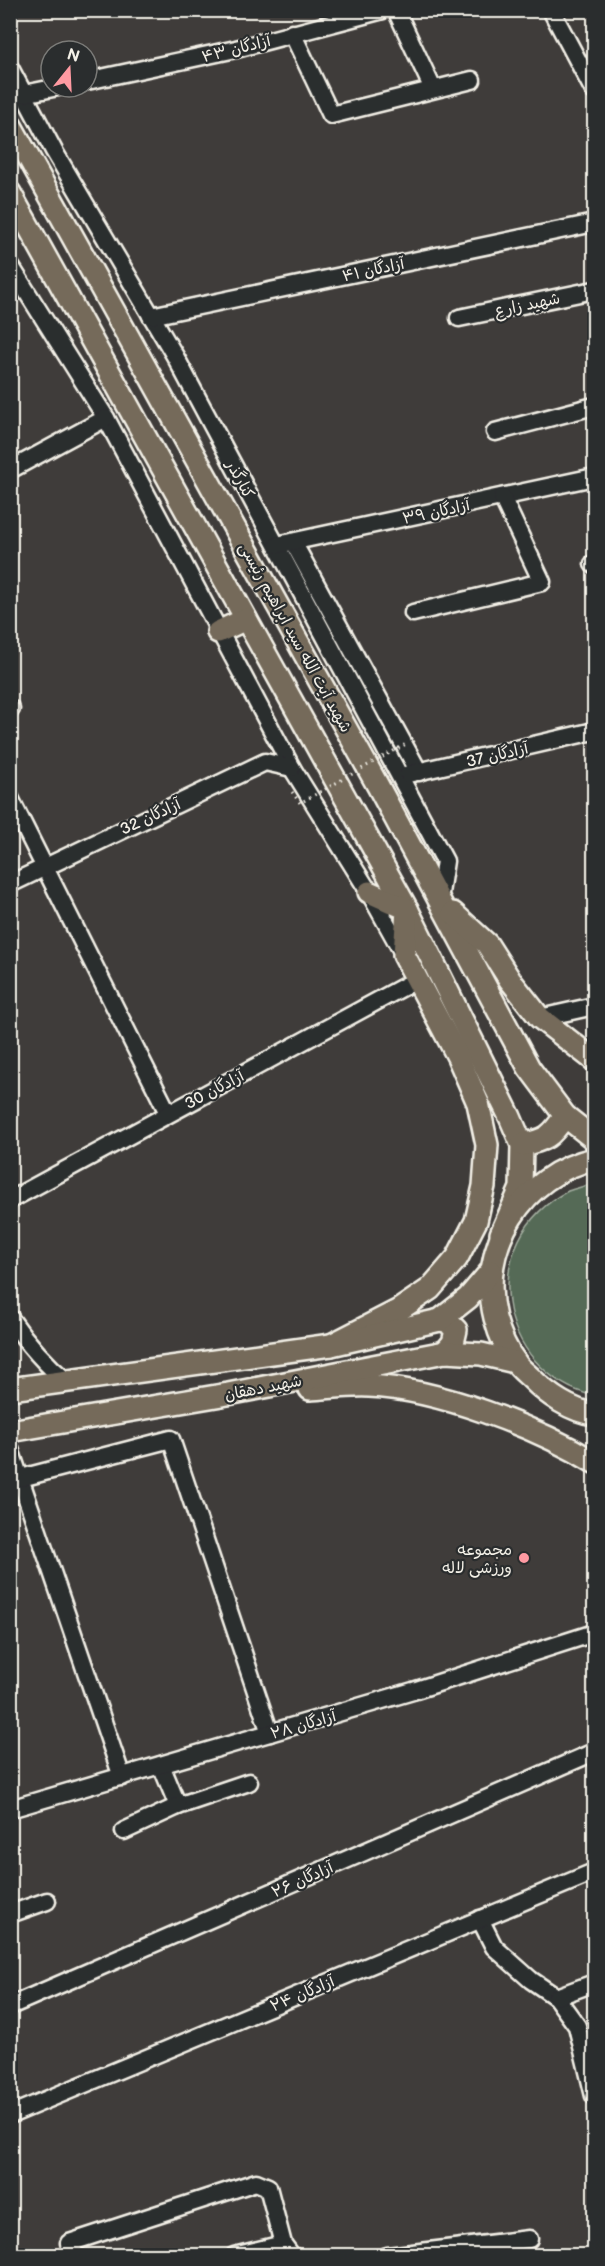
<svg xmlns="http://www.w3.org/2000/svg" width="605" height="2266" font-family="'Balsamiq Sans','Playpen Sans Arabic',sans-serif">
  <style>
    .green { fill: #556b57; stroke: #a4aea0; stroke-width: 1.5 }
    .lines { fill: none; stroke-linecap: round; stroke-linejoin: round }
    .minor-casing { stroke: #f4f1e8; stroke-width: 21 }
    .major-casing { stroke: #f4f1e8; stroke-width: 26 }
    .minor { stroke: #2a2d2e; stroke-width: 16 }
    .major { stroke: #746a5a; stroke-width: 21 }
    .path-bridge { stroke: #f4f1e8; stroke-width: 3; stroke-dasharray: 1.5 4.5; stroke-linecap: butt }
    .poi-dot { fill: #ff9aa2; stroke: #2a2d2e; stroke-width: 2 }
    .labels { text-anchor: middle; stroke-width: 4.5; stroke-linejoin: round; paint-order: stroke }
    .street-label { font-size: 16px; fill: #f4f1e8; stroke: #2a2d2e }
    .poi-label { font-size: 16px; fill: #f4f1e8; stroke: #2a2d2e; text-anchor: end }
  </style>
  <rect width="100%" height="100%" fill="#3f3c3a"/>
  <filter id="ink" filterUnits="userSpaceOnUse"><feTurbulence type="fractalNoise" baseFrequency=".0167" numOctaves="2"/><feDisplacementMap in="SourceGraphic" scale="12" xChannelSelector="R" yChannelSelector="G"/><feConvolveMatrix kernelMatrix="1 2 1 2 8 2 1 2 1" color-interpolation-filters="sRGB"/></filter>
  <g filter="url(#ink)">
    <path class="green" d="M594 1183V1396C495 1372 475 1239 568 1191 576 1188 586 1186 594 1183Z"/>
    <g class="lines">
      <defs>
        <g id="minor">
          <path d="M396 10 433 89"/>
          <path d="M551 10 594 91"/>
          <path d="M292 33 331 115 472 80"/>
          <path d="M10 68 54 151 175 356 445 861 439 900"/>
          <path d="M87 81 236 49 383 10"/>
          <path d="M24 94 58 87"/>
          <path d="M10 265 106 418 292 768 369 892 404 955"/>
          <path d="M151 316 594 223"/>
          <path d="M459 318 594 290"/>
          <path d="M495 432 594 406"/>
          <path d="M10 470 106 418"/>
          <path d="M293 542 419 772"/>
          <path d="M277 545 594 477"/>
          <path d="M593 564 594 563"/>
          <path d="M413 613 542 582 502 497"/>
          <path d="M10 709H11"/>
          <path d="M408 774 594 731"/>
          <path d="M10 798 168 1113"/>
          <path d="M10 884 265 762 292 768"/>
          <path d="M540 1018 594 1006"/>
          <path d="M10 1200 418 979"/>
          <path d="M10 1318C27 1343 44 1363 67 1382"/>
          <path d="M10 1449 122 1777"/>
          <path d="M21 1478 171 1439 270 1733"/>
          <path d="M161 1765 178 1806 249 1782"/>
          <path d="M10 1809 413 1691 594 1633"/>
          <path d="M124 1831 178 1806"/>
          <path d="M10 1914 47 1901"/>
          <path d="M480 1919 494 1947 531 1980 556 1997 577 2026 594 2096"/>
          <path d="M556 1997 594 1983"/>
          <path d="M10 2006 594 1752"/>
          <path d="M10 2115 594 1872"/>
          <path d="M76 2256 69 2243 256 2182 268 2187 283 2244 292 2256"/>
          <path d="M234 2256 283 2244"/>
          <path d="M387 2256 529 2239"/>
        </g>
        <g id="major">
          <path d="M10 124 378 786 529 1068 565 1116 594 1139"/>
          <path d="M10 193 407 909 510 1117 522 1145 521 1188 501 1234"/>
          <path d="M218 632 246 619"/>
          <path d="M453 913 487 944 510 980 540 1018 594 1060"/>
          <path d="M522 1145C547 1139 550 1138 565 1116"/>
          <path d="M594 1159C523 1174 477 1247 495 1318 499 1333 506 1350 516 1363 520 1369 527 1374 532 1379 548 1395 571 1411 594 1414"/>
          <path d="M440 1320 447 1321 456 1330 453 1343 445 1352"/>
          <path d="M331 1345 399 1310 430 1289 457 1258 476 1221 484 1186 487 1145 478 1103 458 1057 404 955 407 909 369 892"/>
          <path d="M10 1389 331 1345 440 1320 468 1298 491 1271"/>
          <path d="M310 1389C329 1388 350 1385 369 1386 438 1389 536 1427 594 1462"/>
          <path d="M10 1431 228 1394 445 1352 481 1354 515 1362"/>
        </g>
      </defs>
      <use href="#minor" class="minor-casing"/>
      <use href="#major" class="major-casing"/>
      <use href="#minor" class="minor"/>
      <use href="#major" class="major"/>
      <path class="path-bridge" d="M292 792 300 803 406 744"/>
    </g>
  </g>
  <circle class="poi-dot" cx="524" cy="1558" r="6"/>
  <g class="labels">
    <g class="street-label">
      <text transform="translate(236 48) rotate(-14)" y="6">آزادگان ۴۳</text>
      <text transform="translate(373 269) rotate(-12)" y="6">آزادگان ۴۱</text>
      <text transform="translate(527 304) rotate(-12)" y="6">شهید زارع</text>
      <text transform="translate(241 479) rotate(62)" y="6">کنارگذر</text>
      <text transform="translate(436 511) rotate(-12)" y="6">آزادگان ۳۹</text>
      <text transform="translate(296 637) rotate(61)" y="6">شهید آیت الله سید ابراهیم رئیسی</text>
      <text transform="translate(497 754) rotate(-13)" y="6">آزادگان 37</text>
      <text transform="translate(150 816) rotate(-25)" y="6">آزادگان 32</text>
      <text transform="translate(214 1089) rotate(-28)" y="6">آزادگان 30</text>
      <text transform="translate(263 1387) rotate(-11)" y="6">شهید دهقان</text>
      <text transform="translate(303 1724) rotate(-16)" y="6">۲۸ آزادگان</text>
      <text transform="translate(302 1879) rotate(-24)" y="6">۲۶ آزادگان</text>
      <text transform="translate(302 1993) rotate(-23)" y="6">۲۴ آزادگان</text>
    </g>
    <g class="poi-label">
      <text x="512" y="1555">مجموعه<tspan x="512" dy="18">ورزشی لاله</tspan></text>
    </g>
  </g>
  <rect width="605" height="2266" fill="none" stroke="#2a2d2e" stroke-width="36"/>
  <rect x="18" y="18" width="569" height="2230" fill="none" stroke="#f4f1e8" stroke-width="2" filter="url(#ink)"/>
  <g transform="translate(69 69) rotate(18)"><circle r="28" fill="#2a2d2e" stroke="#7b7b78" stroke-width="1.5"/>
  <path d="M0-4.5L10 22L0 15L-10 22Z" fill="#ff9aa2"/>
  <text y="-9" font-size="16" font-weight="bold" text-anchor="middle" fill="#f4f1e8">N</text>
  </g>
</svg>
